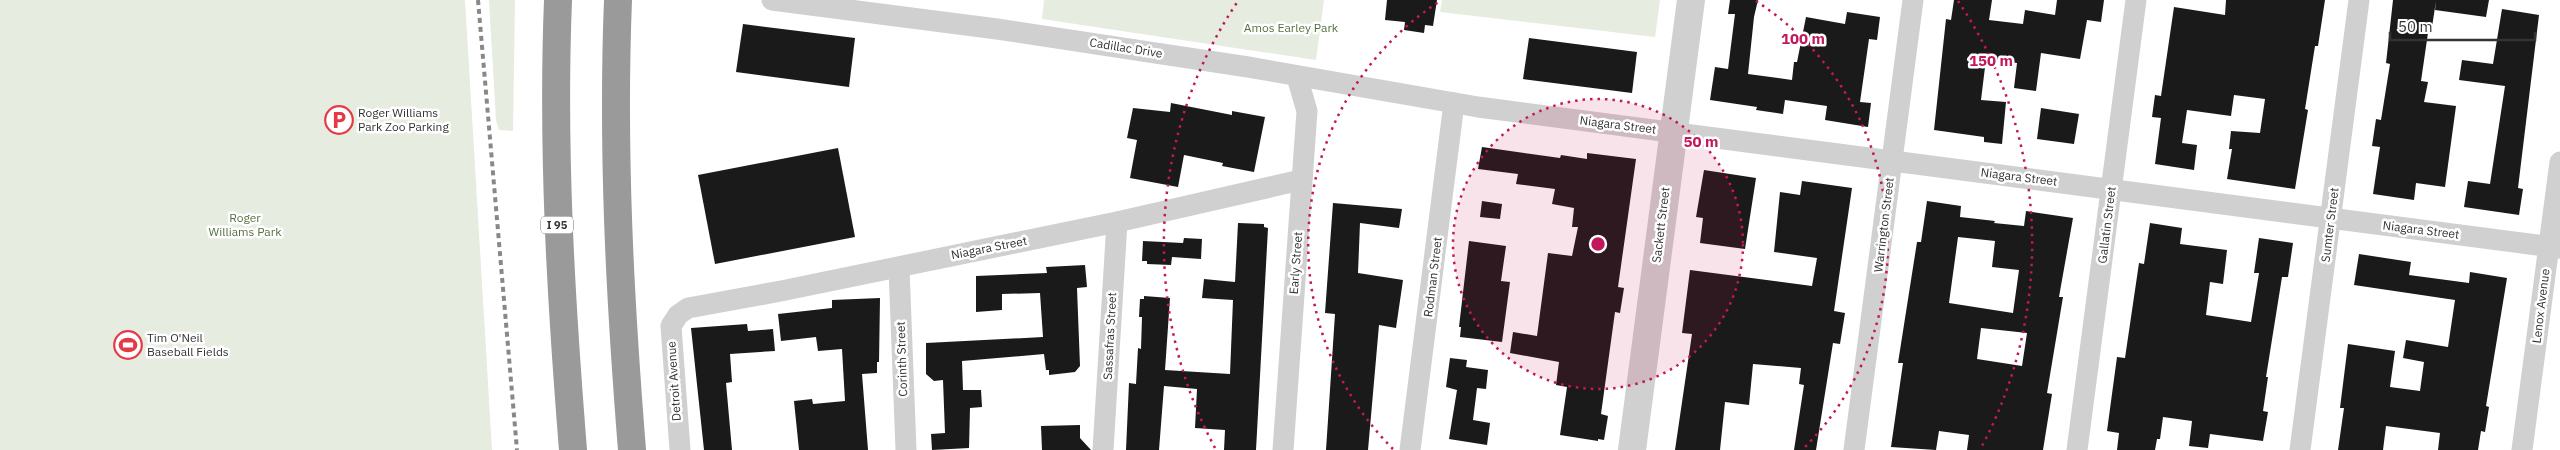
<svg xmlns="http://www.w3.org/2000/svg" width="2560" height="450" font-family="'IBM Plex Sans',sans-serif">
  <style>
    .green { fill: #e6ecdf }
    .building { fill: #1a1a1a; fill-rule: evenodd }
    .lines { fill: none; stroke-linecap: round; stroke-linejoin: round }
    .minor { stroke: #d0d0d0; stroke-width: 21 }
    .tertiary { stroke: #d0d0d0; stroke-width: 28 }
    .motorway { stroke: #9a9a9a; stroke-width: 28 }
    .rail { stroke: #888; stroke-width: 4; stroke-dasharray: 5 4; stroke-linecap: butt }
    .ring { fill: none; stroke: #c2185b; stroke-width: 2.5; stroke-dasharray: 2.5 5 }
    .labels { text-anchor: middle; stroke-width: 5; stroke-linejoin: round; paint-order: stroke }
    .shield { fill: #fff; stroke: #707070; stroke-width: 1 }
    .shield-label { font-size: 11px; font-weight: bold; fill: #333 }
    .park-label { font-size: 12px; fill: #56703f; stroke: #fff }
    .street-label { font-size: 12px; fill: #333; stroke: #fff }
    .poi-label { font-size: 12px; fill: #333; stroke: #fff; text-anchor: start }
    .centre { fill: #c2185b; stroke: #fff; stroke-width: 2.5 }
    .ring-label { font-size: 15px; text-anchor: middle; font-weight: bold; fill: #c2185b; stroke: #fff; stroke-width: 5; stroke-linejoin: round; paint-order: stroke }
  </style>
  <rect width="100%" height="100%" fill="#fff"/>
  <g class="green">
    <path d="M0 0H465L492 450H0Z"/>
    <path d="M489 0H515L513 131 499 130 496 120Z"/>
    <path d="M1044 0H1324L1316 60 1042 19Z"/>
    <path d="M1442 0H1660L1655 37 1440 12Z"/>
  </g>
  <g class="building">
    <path d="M1387 0H1437L1433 26 1425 25 1424 33 1404 30 1405 22 1385 20Z"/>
    <path d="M1730 0H1758L1754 17 1748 74 1792 80 1794 62H1797L1806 17 1845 24 1847 12 1880 17 1877 40 1869 39 1860 102 1871 103 1868 127 1825 120 1827 106 1785 100 1783 114 1756 110 1757 107 1710 100 1715 67 1728 69 1735 14H1728Z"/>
    <path d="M1954 0H1992L1989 20 2023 24 2025 10 2055 15 2057 0H2104L2101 22 2087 20 2080 59 2041 53 2036 91 2014 88 2017 63 1986 59 1981 100 2006 102 2002 144 1984 142V137L1934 130 1946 19 1951 20Z"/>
    <path d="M2226 0H2325L2318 46H2315L2305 109 2308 110 2295 189 2227 179 2232 149H2229L2231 131 2260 133 2265 99 2234 95 2231 116 2187 110 2182 143 2197 145 2194 170 2155 164 2161 118 2152 117 2155 95 2161 96 2174 7 2225 15Z"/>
    <path d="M2393 0H2489L2486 17 2435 10 2436 1 2432 27 2429 26 2421 81 2428 82 2424 102 2456 106 2445 187 2416 183 2414 200 2373 194 2380 147 2372 146 2376 119 2381 120 2390 64 2386 63Z"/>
    <path d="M2502 9 2539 15 2518 188 2523 189 2519 215 2464 207 2468 181 2490 184 2505 86 2459 80 2462 60 2493 64Z"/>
    <path d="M743 24 855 38 849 87 736 72Z"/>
    <path d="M1529 38 1637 52 1632 93 1523 79Z"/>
    <path d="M1171 103 1232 115V111L1265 117 1254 172 1222 166 1223 163 1184 155 1178 187 1130 178 1137 140 1127 138 1133 108 1170 112Z"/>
    <path d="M2041 108 2079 114 2074 144 2037 139Z"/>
    <path d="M1482 147 1560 158 1561 155 1587 159V153L1636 159 1618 287 1624 288 1620 313 1615 312 1601 414 1608 416 1604 440 1598 439V441L1560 435 1567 387 1556 385 1559 362 1510 353 1513 332 1537 336 1548 253 1572 256 1578 227H1572L1574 208 1552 204 1555 189 1516 184 1518 174 1478 169Z"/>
    <path d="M838 148 855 237 715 264 698 175Z"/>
    <path d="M1704 170 1756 178 1745 249 1700 243 1703 218 1696 217Z"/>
    <path d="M1802 181 1852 188 1834 311 1845 313 1840 344 1833 343 1816 450H1794L1804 385 1799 384 1801 368 1753 364 1749 405 1725 402 1720 450H1675L1692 334 1682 333 1690 270 1812 286 1817 258 1774 252 1780 192 1800 195Z"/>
    <path d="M1482 201 1502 204 1500 219 1480 217Z"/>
    <path d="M1927 201 1961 206 1960 217 1995 221 1994 223 2024 226 2026 211 2073 218 2059 297H2063L2047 393 2052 394 2043 450H1967L1969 435 1939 431 1936 450 1891 447 1903 363H1898L1917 242H1921ZM1958 237 1995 241 1992 267 2019 270 2013 313 1949 303ZM1981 328 2027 333 2022 366 1977 359Z"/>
    <path d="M1333 203 1402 209 1399 228 1360 223 1358 273 1403 280 1396 328 1379 325 1368 450H1326L1335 314 1325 313Z"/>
    <path d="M1238 223 1264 224V227L1268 228 1256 450H1224L1225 430 1195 428 1197 389 1164 386 1159 450H1126L1129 383 1136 384 1138 348 1141 349 1142 317H1139L1140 299H1144V296L1170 298 1165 370 1230 374 1233 300 1202 298 1204 279 1235 282Z"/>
    <path d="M2150 223 2182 228 2180 244 2227 250 2223 284 2210 282 2206 315 2251 322 2259 273H2254L2259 238 2293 243 2288 277H2282L2266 377H2268L2263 411 2268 412 2263 441 2210 434 2208 448 2189 446 2192 421 2163 417 2160 439H2157L2155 450H2117L2119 433 2107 431 2117 357 2125 358 2139 263 2144 264Z"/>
    <path d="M1184 238 1202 239 1201 259 1172 257 1171 265 1147 264V261H1142L1143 241 1183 243Z"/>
    <path d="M1469 241 1506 246 1501 281 1510 282 1502 342 1460 337 1461 327H1459Z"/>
    <path d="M2359 254 2411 262 2409 275 2469 283 2470 272 2507 278 2486 406 2489 407 2485 432 2481 431 2478 450H2438L2440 433 2386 426 2383 450H2338L2344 408H2340L2348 344 2395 351 2390 387 2420 391 2424 362 2403 358 2406 340 2448 347 2455 300 2354 285Z"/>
    <path d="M1085 265 1087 287 1077 288 1080 366 1075 372 1049 375V370H1046L1044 354 962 361 963 390H981L982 407 970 408 969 448 932 450 931 434 945 433 943 380 934 381 926 374V343L1043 337 1040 293 1002 294V310L976 312V276L1047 273 1046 267Z"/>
    <path d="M880 298 879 362H877V373L862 374 868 450H799L794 401 812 399 813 404 845 401 842 349 818 351 816 337 781 341 778 314 832 308V300Z"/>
    <path d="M747 324 748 331 773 329 775 351 730 354 732 382 726 383 732 450H704L691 328Z"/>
    <path d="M1450 358 1467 360 1466 367 1488 370 1486 389 1477 388 1473 420 1490 423 1487 445 1449 439 1457 390 1446 387Z"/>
    <path d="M1080 425V438L1091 450H1042L1041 426Z"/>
  </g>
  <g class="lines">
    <g class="minor">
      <path d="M772 0 997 29 1248 67 1478 107 2560 248"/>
      <path d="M899 268 906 450"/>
      <path d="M680 450 671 326 678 315 688 308 781 291 1117 222 1301 180"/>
      <path d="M1103 450 1117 222"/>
      <path d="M1283 450 1307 111 1297 77"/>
      <path d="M1410 450 1454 103"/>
      <path d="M1854 450 1913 0"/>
      <path d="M2077 450 2136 0"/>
      <path d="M2300 450 2359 0"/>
      <path d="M2522 450 2560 162"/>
    </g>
    <path class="tertiary" d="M1632 450 1691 0"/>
    <g class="motorway">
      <path d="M558 0C552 151 561 300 573 450"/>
      <path d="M618 0C612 151 620 300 632 450"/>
    </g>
    <path class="rail" d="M478 0 517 450"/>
  </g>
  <circle cx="1598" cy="244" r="145" fill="#c2185b" fill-opacity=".12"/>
  <g class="ring">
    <circle cx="1598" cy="244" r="145"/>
    <path d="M1393 449A290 290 0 0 1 1440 1M1756 1A290 290 0 0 1 1803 449"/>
    <path d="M1215 448A434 434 0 0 1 1238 1M1958 1A434 434 0 0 1 1981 448"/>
  </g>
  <defs>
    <symbol id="parking-ring" viewBox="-11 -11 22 22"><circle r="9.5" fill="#fff" stroke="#e63946" stroke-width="1.5"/><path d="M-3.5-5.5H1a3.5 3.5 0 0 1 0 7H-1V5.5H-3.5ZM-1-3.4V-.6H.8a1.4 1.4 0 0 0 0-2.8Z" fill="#e63946"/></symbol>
    <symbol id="stadium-ring" viewBox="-11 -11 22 22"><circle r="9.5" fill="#fff" stroke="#e63946" stroke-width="1.5"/><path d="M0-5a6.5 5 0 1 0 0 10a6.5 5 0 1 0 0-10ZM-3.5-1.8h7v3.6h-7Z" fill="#e63946"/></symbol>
  </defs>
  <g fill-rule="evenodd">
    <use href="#parking-ring" x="323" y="104" width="32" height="32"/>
    <use href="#stadium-ring" x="112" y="329" width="32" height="32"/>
  </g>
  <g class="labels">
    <rect class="shield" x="541" y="216.5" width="32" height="17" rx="4"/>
    <g class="shield-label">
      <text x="557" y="229">I 95</text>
    </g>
    <g class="park-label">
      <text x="1291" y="32">Amos Earley Park</text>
      <text x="245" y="222">Roger<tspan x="245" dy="14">Williams Park</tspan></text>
    </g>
    <g class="street-label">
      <text transform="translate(1126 48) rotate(9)" y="4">Cadillac Drive</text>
      <text transform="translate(1618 125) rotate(7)" y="4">Niagara Street</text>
      <text transform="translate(2019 177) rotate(7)" y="4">Niagara Street</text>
      <text transform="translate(1661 225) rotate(-83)" y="4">Sackett Street</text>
      <text transform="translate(1884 225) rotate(-83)" y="4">Warrington Street</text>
      <text transform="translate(2107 225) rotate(-83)" y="4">Gallatin Street</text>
      <text transform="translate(2330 225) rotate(-83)" y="4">Sumter Street</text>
      <text transform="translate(2421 230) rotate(7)" y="4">Niagara Street</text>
      <text transform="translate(989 248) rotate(-11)" y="4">Niagara Street</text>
      <text transform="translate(1296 263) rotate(-86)" y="4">Early Street</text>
      <text transform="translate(1433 277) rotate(-83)" y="4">Rodman Street</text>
      <text transform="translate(2541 306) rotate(-83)" y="4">Lenox Avenue</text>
      <text transform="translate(1110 336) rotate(-87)" y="4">Sassafras Street</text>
      <text transform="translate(902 359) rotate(-92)" y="4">Corinth Street</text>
      <text transform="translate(674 381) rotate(-94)" y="4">Detroit Avenue</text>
    </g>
    <g class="poi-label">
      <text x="358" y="117">Roger Williams<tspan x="358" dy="14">Park Zoo Parking</tspan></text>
      <text x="147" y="342">Tim O'Neil<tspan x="147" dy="14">Baseball Fields</tspan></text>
    </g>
  </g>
  <circle cx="1598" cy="244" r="8" class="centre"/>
  <g class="ring-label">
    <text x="1803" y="44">100 m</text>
    <text x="1991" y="66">150 m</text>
    <text x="1701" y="147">50 m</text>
  </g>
  <path d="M2390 32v8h145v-8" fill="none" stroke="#333333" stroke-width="2.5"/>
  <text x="2398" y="32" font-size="15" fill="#333333" stroke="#ffffff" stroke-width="4" paint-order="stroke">50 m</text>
</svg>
